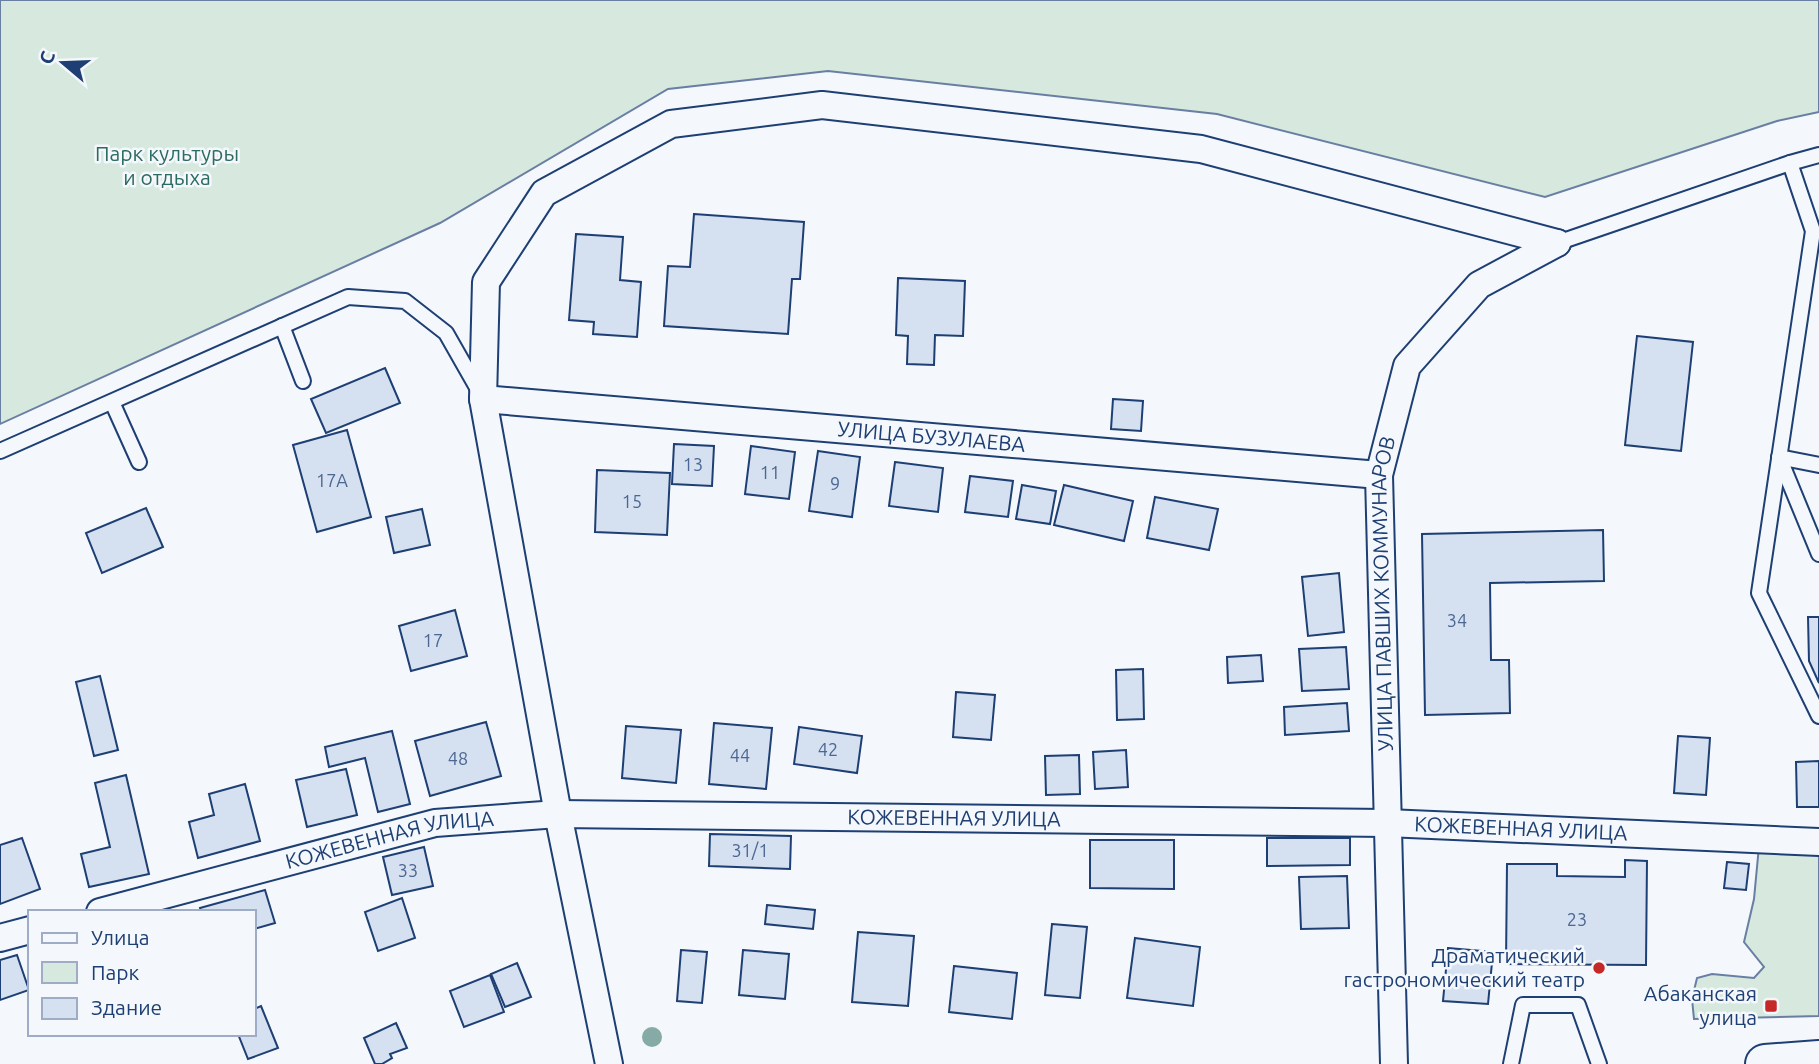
<svg xmlns="http://www.w3.org/2000/svg" width="1819" height="1064" font-family="Ubuntu,sans-serif">
  <style>
    .green { fill: #d7e8df; stroke: #687fa3; stroke-width: 2 }
    .building { fill: #d5e0f0; stroke: #1d3f73; stroke-width: 2 }
    .lines { fill: none; stroke-linecap: round; stroke-linejoin: round }
    .service-casing { stroke: #1d3f73; stroke-width: 18 }
    .minor-casing { stroke: #1d3f73; stroke-width: 30 }
    .primary-casing { stroke: #1d3f73; stroke-width: 42 }
    .service { stroke: #f4f7fb; stroke-width: 14 }
    .minor { stroke: #f4f7fb; stroke-width: 26 }
    .primary { stroke: #f4f7fb; stroke-width: 38 }
    .tree { fill: #86aba6 }
    .poi-dot { fill: #c62828; stroke: #f4f7fb; stroke-width: 2.5 }
    .labels { text-anchor: middle; stroke-width: 5; stroke-linejoin: round; paint-order: stroke }
    .number-label { font-size: 18px; fill: #4b6792 }
    .park-label { font-size: 21px; fill: #2c6c60; stroke: #f4f7fb }
    .street-label { font-size: 21px; fill: #1d3f73; stroke: #f4f7fb }
    .poi-label { font-size: 21px; fill: #1d3f73; stroke: #f4f7fb; text-anchor: end }
  </style>
  <rect width="100%" height="100%" fill="#f4f7fb"/>
  <g class="green">
    <path d="M0 0H1819V112L1777 121 1545 197 1217 114 828 71 668 89 440 223 0 424Z"/>
    <path d="M1799 845 1819 856V1016L1694 1019 1692 999 1697 978 1712 974 1754 978 1764 967 1744 942 1754 899 1759 846Z"/>
  </g>
  <g class="building">
    <path d="M694 214 804 222 800 279H792L788 334 664 326 668 266 690 267Z"/>
    <path d="M576 234 623 237 620 280 641 282 637 337 593 334 594 322 569 320Z"/>
    <path d="M898 278 965 281 963 336 935 335 934 365 907 364 908 336 896 335Z"/>
    <path d="M1637 336 1693 342 1681 451 1625 445Z"/>
    <path d="M385 368 400 403 326 433 311 399Z"/>
    <path d="M1113 399 1143 401 1141 431 1111 429Z"/>
    <path d="M347 430 371 517 317 532 293 445Z"/>
    <path d="M674 444 714 446 712 486 672 484Z"/>
    <path d="M751 446 795 452 789 499 745 494Z"/>
    <path d="M818 451 860 457 852 517 809 511Z"/>
    <path d="M895 462 943 468 938 512 889 506Z"/>
    <path d="M597 470 670 473 667 535 595 532Z"/>
    <path d="M970 476 1013 481 1008 517 965 512Z"/>
    <path d="M1022 485 1056 491 1050 524 1016 519Z"/>
    <path d="M1064 485 1133 501 1124 541 1054 525Z"/>
    <path d="M1155 497 1218 509 1209 550 1147 538Z"/>
    <path d="M146 508 163 547 102 573 86 533Z"/>
    <path d="M422 509 430 545 394 553 386 517Z"/>
    <path d="M1603 530 1604 581 1490 583 1491 660H1509L1510 713 1425 715 1422 534Z"/>
    <path d="M1339 573 1344 632 1308 636 1302 577Z"/>
    <path d="M455 610 467 656 411 671 399 626Z"/>
    <path d="M1808 617H1819V683L1809 661Z"/>
    <path d="M1346 647 1349 689 1302 691 1299 649Z"/>
    <path d="M1261 655 1263 681 1228 683 1227 657Z"/>
    <path d="M1143 669 1144 719 1117 720 1116 670Z"/>
    <path d="M100 676 118 750 94 756 76 682Z"/>
    <path d="M956 692 995 695 991 740 953 737Z"/>
    <path d="M1347 703 1349 731 1285 735 1284 707Z"/>
    <path d="M486 722 501 776 430 796 415 741Z"/>
    <path d="M714 723 772 728 766 789 709 784Z"/>
    <path d="M626 726 681 730 676 783 622 778Z"/>
    <path d="M799 727 862 736 857 773 794 764Z"/>
    <path d="M392 731 410 804 378 812 365 758 329 767 325 747Z"/>
    <path d="M1678 736 1710 738 1706 795 1674 793Z"/>
    <path d="M1126 750 1128 787 1095 789 1093 752Z"/>
    <path d="M1079 755 1080 794 1046 795 1045 756Z"/>
    <path d="M1819 761V807H1797L1796 762Z"/>
    <path d="M346 769 357 815 307 827 296 780Z"/>
    <path d="M126 775 149 874 89 887 81 854 110 847 95 783Z"/>
    <path d="M245 784 260 841 198 858 189 822 214 815 209 794Z"/>
    <path d="M710 834 791 836 790 869 709 866Z"/>
    <path d="M22 838 40 889 0 904V845Z"/>
    <path d="M1267 838H1350V865L1267 866Z"/>
    <path d="M1090 840H1174V889L1090 888Z"/>
    <path d="M424 847 433 886 392 895 383 857Z"/>
    <path d="M1625 860 1647 861 1646 965 1506 964 1507 864H1557V876L1625 877Z"/>
    <path d="M1727 862 1749 864 1746 890 1724 888Z"/>
    <path d="M1347 876 1349 928 1301 929 1299 877Z"/>
    <path d="M265 890 275 923 254 929V912H201L200 908Z"/>
    <path d="M402 898 415 938 378 951 365 912Z"/>
    <path d="M767 905 815 910 813 929 765 924Z"/>
    <path d="M1052 924 1087 927 1080 998 1045 995Z"/>
    <path d="M858 932 914 936 908 1006 852 1002Z"/>
    <path d="M1135 938 1200 947 1193 1006 1127 998Z"/>
    <path d="M1448 948 1493 952 1488 1004 1443 1001Z"/>
    <path d="M681 950 707 952 702 1003 677 1001Z"/>
    <path d="M743 950 789 954 785 999 739 995Z"/>
    <path d="M17 955 29 990 0 1000V960Z"/>
    <path d="M517 963 531 997 505 1007 491 974Z"/>
    <path d="M954 966 1017 973 1012 1019 949 1012Z"/>
    <path d="M490 975 504 1012 464 1027 450 991Z"/>
    <path d="M261 1006 278 1048 248 1059 238 1034H254V1009Z"/>
    <path d="M396 1023 407 1048 390 1054 392 1058 382 1064H375L364 1038Z"/>
  </g>
  <g class="lines">
    <defs>
      <g id="service">
        <path d="M1790 163 1813 231 1759 593 1819 716"/>
        <path d="M1557 243 1790 163 1819 155"/>
        <path d="M282 326 303 381"/>
        <path d="M112 402 139 462"/>
        <path d="M0 451 348 297 405 301 446 333 479 391"/>
        <path d="M1819 465 1779 457 1819 554"/>
        <path d="M1511 1064 1523 1005H1578L1599 1064"/>
      </g>
      <g id="minor">
        <path id="s1" d="M483 399 1379 475"/>
        <path id="s2" d="M100 912 435 823 558 814 1387 823 1819 842"/>
        <path d="M0 938 30 930"/>
        <path d="M609 1064 558 814 483 399 486 282 544 193 671 124 822 105 1201 149 1557 243"/>
        <path id="s3" d="M1394 1064 1379 475 1407 366 1479 285 1557 243"/>
      </g>
      <path id="primary" d="M1765 1064 1819 1060"/>
    </defs>
    <use href="#service" class="service-casing"/>
    <use href="#minor" class="minor-casing"/>
    <use href="#primary" class="primary-casing"/>
    <use href="#service" class="service"/>
    <use href="#minor" class="minor"/>
    <use href="#primary" class="primary"/>
  </g>
  <circle class="tree" cx="652" cy="1037" r="10"/>
  <g class="poi-dot">
    <circle cx="1599" cy="968" r="7"/>
    <rect x="1764" y="999" width="14" height="14" rx="3.5"/>
  </g>
  <g class="labels">
    <g class="number-label">
      <text x="693" y="471">13</text>
      <text x="770" y="479">11</text>
      <text x="332" y="487">17А</text>
      <text x="835" y="490">9</text>
      <text x="632" y="508">15</text>
      <text x="1457" y="627">34</text>
      <text x="433" y="647">17</text>
      <text x="828" y="756">42</text>
      <text x="740" y="762">44</text>
      <text x="458" y="765">48</text>
      <text x="750" y="857">31/1</text>
      <text x="408" y="877">33</text>
      <text x="1577" y="926">23</text>
    </g>
    <g class="park-label">
      <text x="167" y="161">Парк культуры<tspan x="167" dy="24">и отдыха</tspan></text>
    </g>
    <g class="street-label">
      <text dy="7" stroke="none"><textPath href="#s1" startOffset="450">УЛИЦА БУЗУЛАЕВА</textPath></text>
      <text dy="7" stroke="none"><textPath href="#s3" startOffset="471">УЛИЦА ПАВШИХ КОММУНАРОВ</textPath></text>
      <text dy="7" stroke="none"><textPath href="#s2" startOffset="866">КОЖЕВЕННАЯ УЛИЦА</textPath></text>
      <text dy="7" stroke="none"><textPath href="#s2" startOffset="1433">КОЖЕВЕННАЯ УЛИЦА</textPath></text>
      <text dy="7" stroke="none"><textPath href="#s2" startOffset="299">КОЖЕВЕННАЯ УЛИЦА</textPath></text>
    </g>
    <g class="poi-label">
      <text x="1585" y="963">Драматический<tspan x="1585" dy="24">гастрономический театр</tspan></text>
      <text x="1757" y="1001">Абаканская<tspan x="1757" dy="24">улица</tspan></text>
    </g>
  </g>
  <rect x="28" y="910" width="228" height="126" fill="#f4f7fb" stroke="#9eadc5" stroke-width="2"/>
  <rect x="42" y="933" width="35" height="10" fill="#f4f7fb" stroke="#9eadc5" stroke-width="2"/>
  <text x="91" y="945" font-size="21" fill="#1d3f73">Улица</text>
  <rect x="42" y="962" width="35" height="21" fill="#d7e8df" stroke="#9eadc5" stroke-width="2"/>
  <text x="91" y="980" font-size="21" fill="#1d3f73">Парк</text>
  <rect x="42" y="998" width="35" height="21" fill="#d5e0f0" stroke="#9eadc5" stroke-width="2"/>
  <text x="91" y="1015" font-size="21" fill="#1d3f73">Здание</text>
  <g transform="translate(63 63) rotate(289)" stroke="#f4f7fb" stroke-width="5" paint-order="stroke">
  <path d="M0-5L12 26L0 18L-12 26Z" fill="#1d3f73"/>
  <text y="-10" font-size="19" font-weight="bold" text-anchor="middle" fill="#1d3f73">С</text>
  </g>
</svg>
